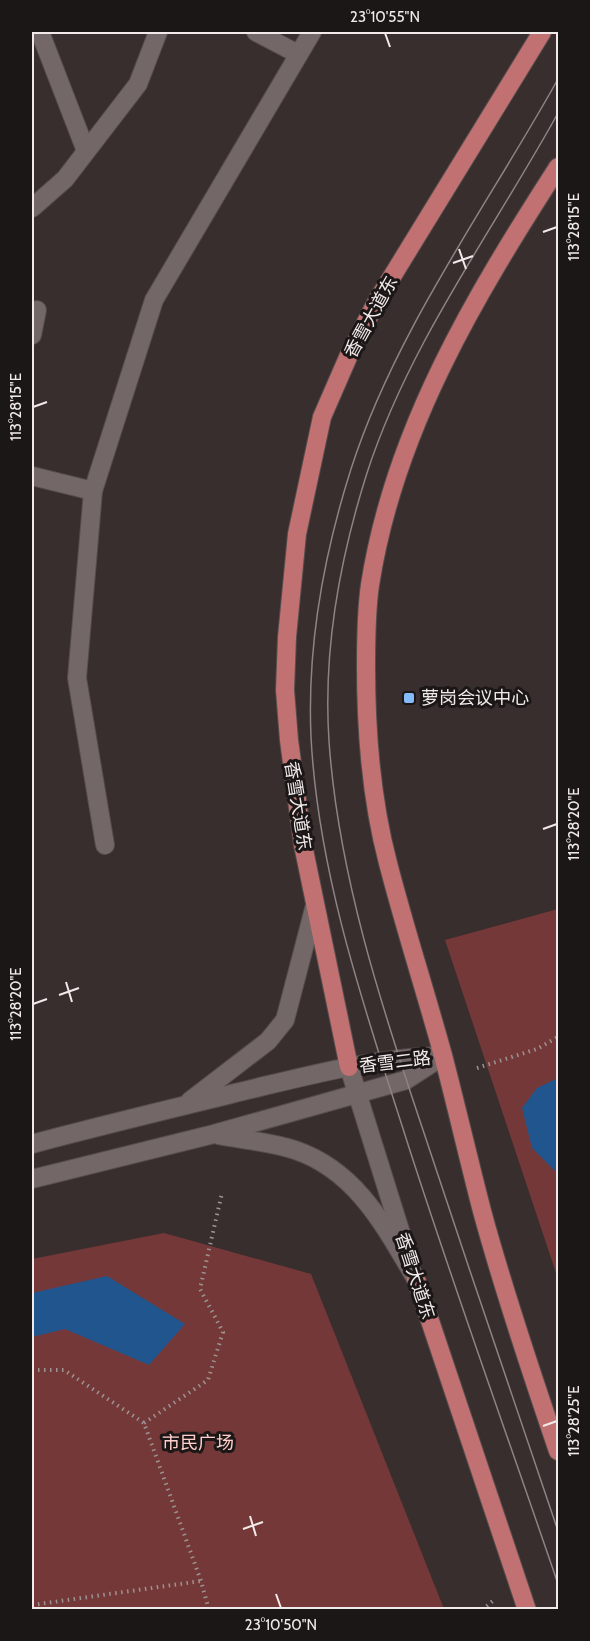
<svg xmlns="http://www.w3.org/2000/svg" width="590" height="1641" font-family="Cabin,'Noto Sans SC',sans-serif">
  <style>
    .green { fill: #753838 }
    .water { fill: #21558e }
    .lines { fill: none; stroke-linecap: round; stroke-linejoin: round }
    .minor-casing { stroke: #564d4c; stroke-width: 20 }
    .major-casing { stroke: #564d4c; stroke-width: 20 }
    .path { stroke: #9c9393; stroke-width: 4; stroke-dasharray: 1.5 4.5; stroke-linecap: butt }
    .minor { stroke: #746767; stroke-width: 18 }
    .major { stroke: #c17171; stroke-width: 18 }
    .tram { stroke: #8d8483; stroke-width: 1.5 }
    .ticks { fill: none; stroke: #f2eaea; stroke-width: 2 }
    .poi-dot { fill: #86bbfb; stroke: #1c1717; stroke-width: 2 }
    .labels { text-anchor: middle; stroke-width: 6; stroke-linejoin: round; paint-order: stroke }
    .street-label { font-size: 18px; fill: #f2eaea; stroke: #1c1717 }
    .poi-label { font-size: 18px; fill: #f2eaea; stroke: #1c1717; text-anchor: start }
    .park-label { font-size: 18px; fill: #ffcecb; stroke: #1c1717 }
    .neatline { fill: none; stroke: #f2eaea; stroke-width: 2 }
    .ticks-label { font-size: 15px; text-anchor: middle; fill: #f2eaea }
  </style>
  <rect width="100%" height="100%" fill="#382e2d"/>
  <g class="green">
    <path d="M558 909V1279L445 940Z"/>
    <path d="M164 1233 311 1274 444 1609 32 1610V1259Z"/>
  </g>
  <g class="water">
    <path d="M558 1078V1174L532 1148 522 1108 537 1088Z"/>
    <path d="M107 1276 185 1324 149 1365 65 1329 32 1337V1293Z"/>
  </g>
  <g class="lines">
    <defs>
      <g id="minor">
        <path d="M40 32 86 151"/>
        <path d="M256 32 298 54"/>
        <path d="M32 208 65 179 138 84 158 32"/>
        <path d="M32 335 37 310"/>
        <path d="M32 476 93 491 77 678 105 845"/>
        <path d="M93 491 154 300 312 32"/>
        <path d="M349 1067 404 1243"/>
        <path d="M190 1101 268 1041 285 1020 315 905"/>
        <path d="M218 1135C244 1140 271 1142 295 1150 357 1171 385 1227 416 1279"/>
        <path d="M32 1144C99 1126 167 1110 235 1093 303 1077 371 1058 441 1056"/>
        <path d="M32 1179 214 1134 406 1080 443 1056"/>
      </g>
      <g id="major">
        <path d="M558 167C475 296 394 430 370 585 366 612 366 640 366 667 366 732 371 799 388 863 405 929 426 993 444 1059 457 1109 469 1161 482 1211 504 1292 531 1372 558 1451"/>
        <path d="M349 1067 303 845 289 740 285 690 287 637 297 534 322 417 349 355 377 301 542 32"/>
        <path d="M416 1279 527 1610"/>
      </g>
    </defs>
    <use href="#minor" class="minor-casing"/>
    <use href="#major" class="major-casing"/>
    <g class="path">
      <path d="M477 1068 537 1049 558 1037"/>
      <path d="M32 1370H64L144 1423 201 1581 209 1610"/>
      <path d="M144 1423 208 1380 223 1332 200 1289 222 1193"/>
      <path d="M32 1605 201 1581"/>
      <path d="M482 1610 494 1600"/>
    </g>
    <use href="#minor" class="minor"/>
    <use href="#major" class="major"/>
    <g class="tram">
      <path d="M558 79C488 205 395 331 351 469 324 554 307 647 311 737 318 873 364 1007 405 1135 453 1286 507 1434 558 1584"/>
      <path d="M558 113C493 231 409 343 367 473 340 558 323 652 329 741 338 873 381 1005 423 1130 467 1264 513 1397 558 1531"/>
    </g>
  </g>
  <path class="ticks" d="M385 33 390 47M543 232 557 227M459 249 466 269M453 263 473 256M33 407 47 402M543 829 557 824M66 982 72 1002M59 995 79 988M33 1004 47 999M543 1426 557 1421M250 1516 256 1536M243 1529 263 1522M276 1594 281 1608"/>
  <rect class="poi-dot" x="403" y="692" width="12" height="12" rx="3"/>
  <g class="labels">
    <g class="street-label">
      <text transform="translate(371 317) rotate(-61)" y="6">香雪大道东</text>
      <text transform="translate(298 806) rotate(81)" y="6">香雪大道东</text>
      <text transform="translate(395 1062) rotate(-7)" y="6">香雪二路</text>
      <text transform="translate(415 1276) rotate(72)" y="6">香雪大道东</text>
    </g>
    <g class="poi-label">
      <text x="421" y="704">萝岗会议中心</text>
    </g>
    <g class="park-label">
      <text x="198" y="1449">市民广场</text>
    </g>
  </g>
  <rect width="590" height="1641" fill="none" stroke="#1c1717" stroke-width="66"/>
  <rect x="33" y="33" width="524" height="1575" class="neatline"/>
  <g class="ticks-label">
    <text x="385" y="22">23°10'55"N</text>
    <text transform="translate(574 227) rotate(-90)" y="5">113°28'15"E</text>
    <text transform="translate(16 407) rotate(-90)" y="5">113°28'15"E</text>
    <text transform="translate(574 824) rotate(-90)" y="5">113°28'20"E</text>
    <text transform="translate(16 1004) rotate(-90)" y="5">113°28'20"E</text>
    <text transform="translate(574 1421) rotate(-90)" y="5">113°28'25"E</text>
    <text x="281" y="1630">23°10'50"N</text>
  </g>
</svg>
